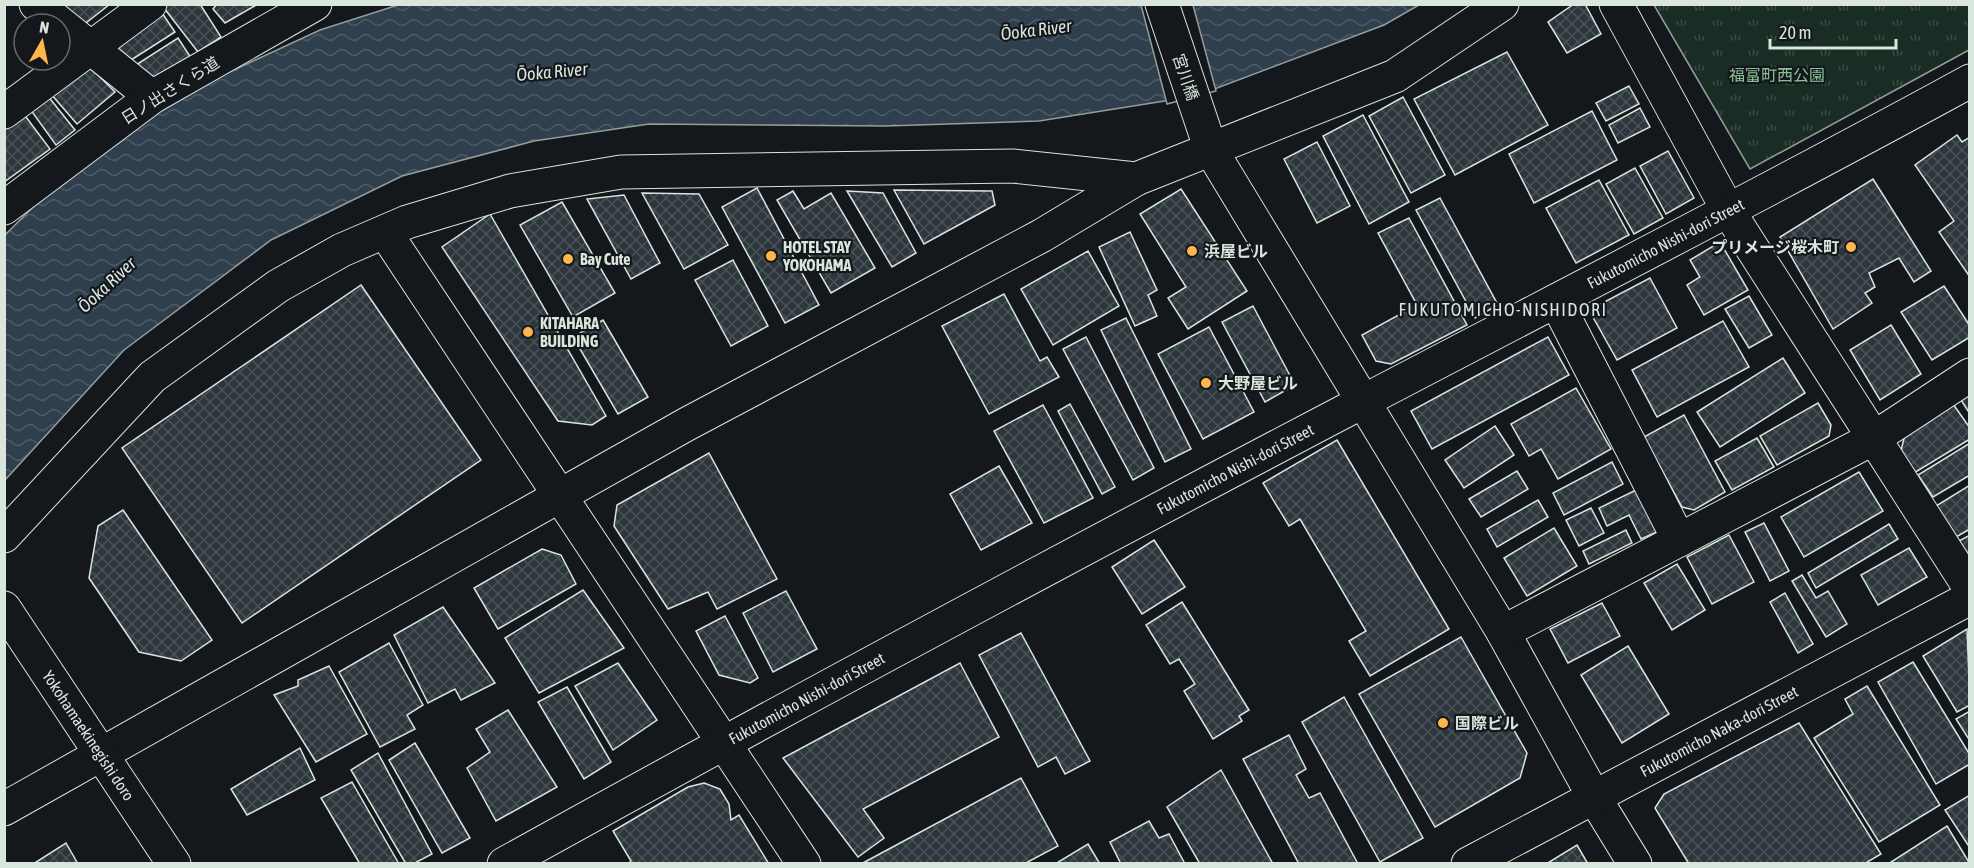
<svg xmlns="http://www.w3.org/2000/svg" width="1974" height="868" font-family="'Asap Condensed','Noto Sans JP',sans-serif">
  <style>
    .grass { fill: url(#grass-tufts); stroke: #939e99; stroke-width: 1.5 }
    .water { fill: url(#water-waves); stroke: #939e99; stroke-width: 1.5 }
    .pier { fill: #14181c; stroke: #939e99; stroke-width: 1.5 }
    .building { fill: url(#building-cross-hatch); stroke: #d8e6dc; stroke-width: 1.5 }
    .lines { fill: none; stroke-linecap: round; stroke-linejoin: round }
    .minor-casing { stroke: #d8e6dc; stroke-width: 35 }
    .major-casing { stroke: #d8e6dc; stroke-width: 35 }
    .minor { stroke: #14181c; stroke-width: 33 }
    .major { stroke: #14181c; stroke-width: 33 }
    .poi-dot { fill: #ffb74d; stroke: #14181c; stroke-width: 2 }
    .labels { text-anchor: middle; stroke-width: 4.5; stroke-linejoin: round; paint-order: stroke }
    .park-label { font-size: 16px; fill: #8ac095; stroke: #14181c }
    .street-label { font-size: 16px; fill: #d8e6dc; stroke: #14181c }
    .poi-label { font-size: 16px; font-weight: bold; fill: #d8e6dc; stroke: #14181c; text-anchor: start }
    .water-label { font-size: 18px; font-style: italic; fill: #d8e6dc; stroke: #14181c }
    .neighbourhood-label { font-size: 18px; letter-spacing: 1.5px; fill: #d8e6dc; stroke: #14181c }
  </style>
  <defs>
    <pattern id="grass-tufts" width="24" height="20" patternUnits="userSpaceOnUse" patternTransform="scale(1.5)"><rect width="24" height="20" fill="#1a2d24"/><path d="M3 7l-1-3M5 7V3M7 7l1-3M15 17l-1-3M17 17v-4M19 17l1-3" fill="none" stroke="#3b4b43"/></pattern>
    <pattern id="water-waves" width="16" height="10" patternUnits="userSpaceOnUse" patternTransform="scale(1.5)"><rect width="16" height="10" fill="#2f3f4d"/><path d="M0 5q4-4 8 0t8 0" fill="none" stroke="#4c5b66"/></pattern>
    <pattern id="building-cross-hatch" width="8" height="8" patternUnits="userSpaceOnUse" patternTransform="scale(1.5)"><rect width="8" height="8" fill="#2c363c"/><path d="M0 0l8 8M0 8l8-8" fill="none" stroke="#4a5358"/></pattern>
  </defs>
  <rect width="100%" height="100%" fill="#14181c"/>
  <path class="grass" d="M1654 5H1969V50L1750 169Z"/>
  <path class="water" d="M401 4 1419 5 1384 25 1196 96 1039 121 886 126 649 124 534 141 402 176 271 240 124 350 5 480V235L51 189 182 94 320 30Z"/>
  <path class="pier" d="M1141 5H1193L1216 91 1167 104Z"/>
  <g class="building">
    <path d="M59 4H110L82 26Z"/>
    <path d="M169 4H200L221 37 198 52 164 8Z"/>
    <path d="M217 4H258L225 23 213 9Z"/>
    <path d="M1574 4H1585L1601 34 1567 53 1548 22Z"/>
    <path d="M160 10 175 32 128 62 109 43Z"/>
    <path d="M178 38 191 58 151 84 131 68Z"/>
    <path d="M1507 52 1548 125 1455 175 1414 99Z"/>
    <path d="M88 65 115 92 77 124 51 94Z"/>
    <path d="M1629 86 1639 104 1606 121 1596 103Z"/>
    <path d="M47 95 75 130 56 145 30 109Z"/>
    <path d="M1403 97 1445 175 1411 193 1369 116Z"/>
    <path d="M1640 108 1650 127 1618 143 1609 125Z"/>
    <path d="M1592 111 1617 160 1534 203 1509 154Z"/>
    <path d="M23 113 50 149 4 182V126Z"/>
    <path d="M1363 115 1409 202 1369 224 1323 136Z"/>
    <path d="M1957 135 1962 142 1970 137V277L1939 232 1954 221 1915 165Z"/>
    <path d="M1317 142 1350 206 1317 223 1284 159Z"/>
    <path d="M1668 151 1694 198 1666 214 1640 166Z"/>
    <path d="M1635 168 1663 218 1634 234 1606 184Z"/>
    <path d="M1873 179 1931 271 1914 282 1899 258 1869 273 1875 287 1865 293 1872 303 1833 329 1780 237Z"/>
    <path d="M1599 180 1629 235 1576 263 1546 208Z"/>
    <path d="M757 188 819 305 785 323 722 207Z"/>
    <path d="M1181 189 1247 291 1188 329 1168 298 1186 287 1140 214Z"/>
    <path d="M894 190 992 191 995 205 924 244Z"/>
    <path d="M793 191 804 209 831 193 875 268 831 293 777 200Z"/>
    <path d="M847 191 883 193 916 253 892 267Z"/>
    <path d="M642 193 699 194 728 245 684 269Z"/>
    <path d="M624 195 660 263 631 279 587 199Z"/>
    <path d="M1440 198 1498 305 1475 318 1416 210Z"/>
    <path d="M562 202 615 293 573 317 520 225Z"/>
    <path d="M490 214 606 416 592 425 558 421 442 247Z"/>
    <path d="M1409 218 1467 325 1391 364 1376 361 1362 335 1417 305 1378 233Z"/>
    <path d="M1130 232 1157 290 1148 295 1157 316 1135 326 1099 247Z"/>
    <path d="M1720 242 1748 290 1704 315 1687 285 1700 277 1690 260Z"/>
    <path d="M1088 251 1119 306 1053 345 1021 289Z"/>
    <path d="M733 260 768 326 731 346 695 280Z"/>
    <path d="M1650 278 1677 328 1617 360 1589 310Z"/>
    <path d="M361 285 481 460 242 623 122 448Z"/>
    <path d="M1944 286 1970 326V337L1932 360 1901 312Z"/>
    <path d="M1004 294 1040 361 1047 357 1059 377 989 414 942 326Z"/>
    <path d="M1749 296 1772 335 1749 348 1725 309Z"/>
    <path d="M1253 306 1295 385 1265 402 1222 322Z"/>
    <path d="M1126 318 1191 449 1165 462 1101 330Z"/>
    <path d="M603 320 648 397 618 414 573 337Z"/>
    <path d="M1723 321 1749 367 1657 417 1632 370Z"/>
    <path d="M1891 325 1921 374 1880 400 1850 350Z"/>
    <path d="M1209 327 1254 412 1203 439 1158 354Z"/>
    <path d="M1086 337 1154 468 1133 480 1063 349Z"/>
    <path d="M1548 337 1569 375 1432 449 1411 411Z"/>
    <path d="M1783 358 1805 393 1720 447 1697 412Z"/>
    <path d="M1576 388 1611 449 1558 479 1541 449 1529 456 1511 424Z"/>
    <path d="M1970 395V414L1961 400Z"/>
    <path d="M1818 403 1831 425 1829 436 1777 465 1760 436Z"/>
    <path d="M1070 404 1115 487 1102 494 1058 411Z"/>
    <path d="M1953 404 1970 428V439L1914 473 1901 451 1905 434Z"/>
    <path d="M1043 405 1093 498 1044 523 994 431Z"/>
    <path d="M1684 415 1725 492 1694 510 1682 507 1644 437Z"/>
    <path d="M1495 426 1514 455 1464 488 1445 460Z"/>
    <path d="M1757 438 1774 467 1732 490 1715 461Z"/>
    <path d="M1337 440 1449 629 1370 676 1349 641 1366 631 1300 519 1289 526 1263 483Z"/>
    <path d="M1970 443V475L1933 497 1918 475Z"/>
    <path d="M709 453 777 579 717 609 708 592 668 609 614 526 617 505Z"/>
    <path d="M1612 462 1623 484 1564 515 1553 493Z"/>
    <path d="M999 466 1032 523 981 550 950 494Z"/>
    <path d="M1517 471 1528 489 1481 517 1469 499Z"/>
    <path d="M1859 472 1883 511 1804 557 1781 517Z"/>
    <path d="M1970 485V529L1956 537 1936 506Z"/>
    <path d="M1636 490 1657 532 1641 539 1629 515 1607 526 1599 508Z"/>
    <path d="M1538 500 1548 517 1497 547 1487 529Z"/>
    <path d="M1591 508 1604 533 1579 546 1566 520Z"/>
    <path d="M123 510 212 640 181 661 139 652 89 578 98 526Z"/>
    <path d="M1764 523 1789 571 1770 581 1745 532Z"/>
    <path d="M1889 524 1898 539 1816 588 1808 573Z"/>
    <path d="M1554 528 1577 566 1527 596 1504 558Z"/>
    <path d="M1626 530 1632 543 1589 564 1583 551Z"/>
    <path d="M1729 535 1754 582 1712 604 1687 557Z"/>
    <path d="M1970 535V558L1959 541Z"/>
    <path d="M1154 540 1185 587 1142 614 1112 567Z"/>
    <path d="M1909 548 1927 577 1878 605 1861 575Z"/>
    <path d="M542 549 561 555 576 584 498 629 474 588Z"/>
    <path d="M1677 564 1705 610 1672 630 1644 583Z"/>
    <path d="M1802 575 1816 598 1828 591 1847 624 1826 637 1792 581Z"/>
    <path d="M583 590 624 648 539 693 505 638Z"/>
    <path d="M786 591 817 649 773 672 743 613Z"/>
    <path d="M1785 593 1813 644 1798 653 1770 602Z"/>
    <path d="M1182 602 1249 710 1239 716 1242 721 1213 739 1184 691 1195 684 1179 659 1170 664 1146 625Z"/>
    <path d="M1602 603 1620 636 1568 663 1550 629Z"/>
    <path d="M443 607 495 683 461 700 455 689 428 703 394 635Z"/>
    <path d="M725 616 758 678 750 683 719 675 696 631Z"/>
    <path d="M1967 629 1970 705 1957 712 1923 656Z"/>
    <path d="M1021 633 1090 761 1065 774 1056 757 1038 767 979 655Z"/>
    <path d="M1461 637 1527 753 1520 778 1435 827 1359 694Z"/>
    <path d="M389 643 423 705 407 715 415 729 380 747 339 672Z"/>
    <path d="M1628 646 1669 714 1622 743 1581 675Z"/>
    <path d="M1913 662 1970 755V764L1936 784 1878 682Z"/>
    <path d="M618 663 657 720 613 750 575 686Z"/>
    <path d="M960 663 999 737 863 809 884 838 858 857 783 758Z"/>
    <path d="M329 666 367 734 316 762 274 695 298 686V680Z"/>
    <path d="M1867 686 1940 805 1879 842 1814 738 1853 714 1845 699Z"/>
    <path d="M567 687 611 762 584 779 538 702Z"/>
    <path d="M1344 697 1423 838 1380 862 1302 722Z"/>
    <path d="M508 710 557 787 496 821 467 768 490 752 476 729Z"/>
    <path d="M1970 711V741L1956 719Z"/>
    <path d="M1799 723 1881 854 1864 864H1689L1655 808 1664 794Z"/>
    <path d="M1289 735 1306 769 1296 775 1309 798 1320 793 1358 864H1299L1243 759Z"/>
    <path d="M415 743 470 838 442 853 389 760Z"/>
    <path d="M300 748 315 780 247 815 231 789Z"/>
    <path d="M378 753 432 854 413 864H406L351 770Z"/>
    <path d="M1221 770 1273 864H1200L1167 807Z"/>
    <path d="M1021 778 1058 846 1024 864H861Z"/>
    <path d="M352 782 399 864H360L321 798Z"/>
    <path d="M704 783 720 789 729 804 731 820 739 815 769 864H628L631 861 613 831 688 787Z"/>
    <path d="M1970 795V848L1945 810Z"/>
    <path d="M1149 821 1159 838 1169 834 1185 864H1121L1110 842Z"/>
    <path d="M1947 826 1970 864H1888Z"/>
    <path d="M66 843 78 864H33Z"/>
    <path d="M1088 844 1100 864H1055Z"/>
    <path d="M1577 845 1588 864H1546Z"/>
  </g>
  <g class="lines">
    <defs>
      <g id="minor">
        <path d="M36 4 152 97"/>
        <path d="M1162 4 1211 150 1503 632 1594 797 1635 864"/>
        <path d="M1616 4 1729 212 1970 588"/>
        <path d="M4 112 150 4"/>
        <path d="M4 208 152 97 315 4"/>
        <path d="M385 232 804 864"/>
        <path d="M1556 301 1679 540"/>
        <path d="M4 536 152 377 278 286 342 250 407 222 510 191 621 172 1013 166 1136 179"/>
        <path d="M1503 632 1874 438 1970 375"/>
        <path d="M4 809 687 424 1041 236 1136 179 1395 76 1502 4"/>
        <path id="s1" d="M504 864C789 706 1076 552 1364 401 1566 295 1769 191 1970 81"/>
        <path id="s2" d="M1468 864 1970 598"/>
      </g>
      <g id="major">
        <path id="s3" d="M4 608 174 864"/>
      </g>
    </defs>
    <use href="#minor" class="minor-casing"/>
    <use href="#major" class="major-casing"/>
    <use href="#minor" class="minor"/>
    <use href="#major" class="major"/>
  </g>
  <g class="poi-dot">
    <circle cx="1851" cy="247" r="6"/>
    <circle cx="1192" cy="251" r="6"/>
    <circle cx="771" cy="256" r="6"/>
    <circle cx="568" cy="259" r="6"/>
    <circle cx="528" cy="332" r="6"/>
    <circle cx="1206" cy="383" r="6"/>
    <circle cx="1443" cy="723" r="6"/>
  </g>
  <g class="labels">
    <g class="park-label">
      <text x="1777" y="81">福富町西公園</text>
    </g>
    <g class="street-label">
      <text transform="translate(1186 77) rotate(71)" y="6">宮川橋</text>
      <text transform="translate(170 90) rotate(-32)" y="6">日ノ出さくら道</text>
      <text dy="6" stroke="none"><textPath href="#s1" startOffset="1317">Fukutomicho Nishi-dori Street</textPath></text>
      <text dy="6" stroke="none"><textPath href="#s1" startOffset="831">Fukutomicho Nishi-dori Street</textPath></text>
      <text dy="6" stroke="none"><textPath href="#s1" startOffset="345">Fukutomicho Nishi-dori Street</textPath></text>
      <text dy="6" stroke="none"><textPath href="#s2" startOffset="284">Fukutomicho Naka-dori Street</textPath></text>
      <text dy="6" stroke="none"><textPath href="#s3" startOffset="153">Yokohamaekinegishi doro</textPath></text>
    </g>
    <g class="poi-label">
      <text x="783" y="253">HOTEL STAY<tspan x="783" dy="18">YOKOHAMA</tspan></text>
      <text x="1839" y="253" text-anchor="end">プリメージ桜木町</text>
      <text x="1204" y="257">浜屋ビル</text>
      <text x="580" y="265">Bay Cute</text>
      <text x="540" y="329">KITAHARA<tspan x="540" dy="18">BUILDING</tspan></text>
      <text x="1218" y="389">大野屋ビル</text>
      <text x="1455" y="729">国際ビル</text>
    </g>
    <g class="water-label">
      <text transform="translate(1036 30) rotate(-7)" y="6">Ōoka River</text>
      <text transform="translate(552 72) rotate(-5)" y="6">Ōoka River</text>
      <text transform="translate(107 285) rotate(-43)" y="6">Ōoka River</text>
    </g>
    <g class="neighbourhood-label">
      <text x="1503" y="316">FUKUTOMICHO-NISHIDORI</text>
    </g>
  </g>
  <rect width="1974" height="868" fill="none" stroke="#d8e6dc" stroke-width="12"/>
  <g transform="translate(42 42) rotate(9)"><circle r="28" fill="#14181c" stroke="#626a69" stroke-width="1.5"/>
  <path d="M0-4.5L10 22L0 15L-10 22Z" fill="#ffb74d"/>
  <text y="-9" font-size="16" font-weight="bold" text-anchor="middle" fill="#d8e6dc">N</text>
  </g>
  <path d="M1770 39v9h126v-9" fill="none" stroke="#d8e6dc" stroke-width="3"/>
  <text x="1779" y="39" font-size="18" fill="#d8e6dc" stroke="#14181c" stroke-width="4.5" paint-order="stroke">20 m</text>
</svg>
